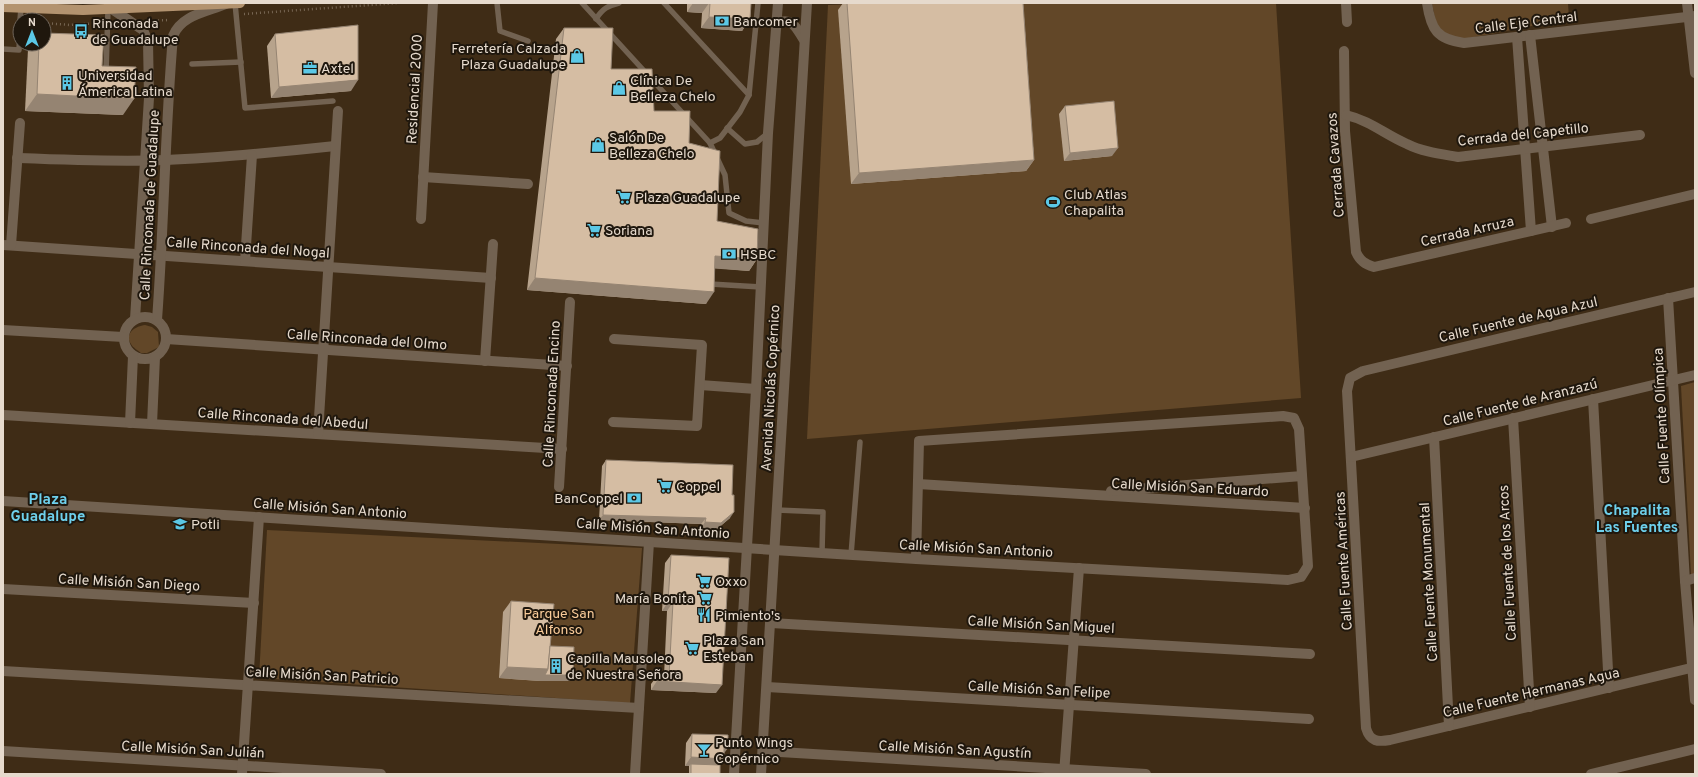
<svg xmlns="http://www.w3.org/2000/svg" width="1698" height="777" font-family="Overpass,sans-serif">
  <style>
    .green { fill: #624728 }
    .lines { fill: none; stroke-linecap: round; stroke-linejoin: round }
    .path { stroke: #776653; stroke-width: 2.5; stroke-dasharray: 1 3; stroke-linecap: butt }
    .service { stroke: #726251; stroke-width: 5.5 }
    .minor { stroke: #726251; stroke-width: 10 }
    .tertiary { stroke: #726251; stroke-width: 10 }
    .primary { stroke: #b3936f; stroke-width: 10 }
    .wall { fill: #b7a38c }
    .shaded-wall { fill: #958472 }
    .building { fill: #d5bda3; stroke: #958472 }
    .labels { text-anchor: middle; stroke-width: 4; stroke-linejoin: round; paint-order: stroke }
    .poi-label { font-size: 14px; fill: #e6dacd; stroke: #1f170d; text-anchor: start }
    .street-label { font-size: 14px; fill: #e6dacd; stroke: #1f170d }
    .park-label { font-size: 14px; fill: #f9cb99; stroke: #1f170d }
    .neighbourhood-label { font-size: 15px; font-weight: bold; fill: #6ed0ec; stroke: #1f170d }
  </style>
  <rect width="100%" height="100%" fill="#3f2c16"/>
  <g class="green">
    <path d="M887 3H1276L1301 398 807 439 828 5Z"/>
    <path d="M1432 3H1568L1569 19 1464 39 1449 36 1437 29Z"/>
    <path d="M145 325 152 327 158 332 159 347 147 353H141C138 350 133 348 131 344 124 333 136 326 145 325Z"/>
    <path d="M1695 382V574L1691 575 1681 386Z"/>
    <path d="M267 530 642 548 630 703 259 678Z"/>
  </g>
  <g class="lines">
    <g class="path">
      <path d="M244 14 398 3"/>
      <path d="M150 21 169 20"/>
      <path d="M44 23 70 25 99 23"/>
    </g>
    <g class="service">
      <path d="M235 3 245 108 333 101"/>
      <path d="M497 3 500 31 528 41"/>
      <path d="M582 3 710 143 725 175 729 213 746 221 764 223"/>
      <path d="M664 3 749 95"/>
      <path d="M596 19C603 8 608 6 619 3"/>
      <path d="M20 20 21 8"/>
      <path d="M3 49 19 50 20 30"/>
      <path d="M192 64 241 62"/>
      <path d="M106 72 108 9"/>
      <path d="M727 128 745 144 757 142 768 133"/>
      <path d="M710 143 720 138 740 112 749 95 758 3"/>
      <path d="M710 284 761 287"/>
      <path d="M777 510 823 512 822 553"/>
      <path d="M851 555 860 442"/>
    </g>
    <g class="minor">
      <path d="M1346 3 1347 22"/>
      <path d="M1427 3C1431 30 1437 39 1464 43L1695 16"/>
      <path d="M1687 3 1695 73"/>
      <path d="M112 9 143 30 148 41 149 98 135 319"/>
      <path d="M1530 35 1552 227"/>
      <path d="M1517 37 1531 231"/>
      <path d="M1344 51 1345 131 1356 252C1360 261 1365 264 1374 267L1566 223"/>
      <path d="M1346 115C1371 121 1384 134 1407 144 1423 152 1441 154 1458 157L1640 135"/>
      <path d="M17 158C67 160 116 162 166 160 223 158 279 152 335 146"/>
      <path d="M423 177 528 184"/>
      <path d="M421 219 433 3"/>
      <path d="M1591 219 1695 194"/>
      <path d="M3 245 491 278"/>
      <path d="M11 245 20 123"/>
      <path d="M245 261 252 155"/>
      <path d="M1695 292 1363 371 1350 378 1347 391 1366 728C1370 742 1378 742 1390 740L1695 667"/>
      <path d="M1668 298 1685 581 1695 700"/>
      <circle cx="145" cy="338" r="21"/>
      <path d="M157 320C164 225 165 130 173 36 181 15 207 12 226 4"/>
      <path d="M3 330 123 337"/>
      <path d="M166 339 567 366"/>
      <path d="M485 361 493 244"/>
      <path d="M700 385 756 389"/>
      <path d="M1593 399 1609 688"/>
      <path d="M3 415 562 449"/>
      <path d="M1513 418 1530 707"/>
      <path d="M613 422 697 426 702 345 614 339"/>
      <path d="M130 423 133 356"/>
      <path d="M152 424 155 357"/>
      <path d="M318 434 338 111"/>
      <path d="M1434 437 1449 726"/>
      <path d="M1351 457 1695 375"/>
      <path d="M918 484 1305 508"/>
      <path d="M559 487 570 302"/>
      <path d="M1111 491 1302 476"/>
      <path d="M3 501 916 559 1288 580 1301 577 1308 566 1299 429 1294 418 1283 416 919 441 916 559"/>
      <path d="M1685 581 1695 578"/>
      <path d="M3 589 254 603"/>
      <path d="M771 623 1310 654"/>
      <path d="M3 671 639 708"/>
      <path d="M767 687 1309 719"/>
      <path d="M3 751 381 774"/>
      <path d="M763 751 1146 774"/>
      <path d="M242 774 259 517"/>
      <path d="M635 774 649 542"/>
      <path d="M1064 774 1079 568"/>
      <path d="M1591 774 1695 749"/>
    </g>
    <g class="tertiary">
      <path d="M777 23C793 17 796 28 804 40"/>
      <path d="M734 774 756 389 768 133 778 3"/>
      <path d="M761 774 807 3"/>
    </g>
    <path class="primary" d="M3 7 83 10 240 3"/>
  </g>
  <g class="wall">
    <path d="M687 3H751L750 19 742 31 701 28 702 13 687 12Z"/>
    <path d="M843 3H1023L1034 160 1026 171 851 184 838 10Z"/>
    <path d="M564 28 611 69 654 111 689 143 717 221 757 259 749 271 715 268 706 304 527 290 556 39Z"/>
    <path d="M275 34 351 91 271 98 267 46Z"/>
    <path d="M32 44H44L102 66 123 115 25 111 28 49Z"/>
    <path d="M1065 106 1112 156 1064 161 1059 114Z"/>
    <path d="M606 460 730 518 717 529 701 528V524L599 520 602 466Z"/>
    <path d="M671 555 716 693 651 690V684L657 676H664L667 611H662L665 563Z"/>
    <path d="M511 601 550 646 573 675 569 681H540L499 678 503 612Z"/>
    <path d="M692 734 724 753V759L720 765V774H689V766H685L686 743Z"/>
  </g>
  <g class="shaded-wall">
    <path d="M693 3H709L702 13 687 12Z"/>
    <path d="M709 17 750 19 742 31 701 28Z"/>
    <path d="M358 80 351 91 271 98 279 87Z"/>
    <path d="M37 94 134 99 123 115 25 111Z"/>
    <path d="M1118 148 1112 156 1064 161 1070 153Z"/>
    <path d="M1034 160 1026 171 851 184 859 173Z"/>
    <path d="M715 256 757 259 749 271 707 268Z"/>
    <path d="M535 278 714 292 706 304 527 290Z"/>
    <path d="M734 512 730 518 717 529 701 528 705 522Z"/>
    <path d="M603 515 706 518 701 524 599 520Z"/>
    <path d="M668 602H673L667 611H662Z"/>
    <path d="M507 667 548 669 573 675 569 681H540L499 678Z"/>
    <path d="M657 681 722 685 716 693 651 690Z"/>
    <path d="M724 747 728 748 722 756Z"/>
    <path d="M691 757 724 759 718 767 691 764 689 766H685Z"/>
  </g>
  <g class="building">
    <path d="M710 3H751L750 19 709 17Z"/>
    <path d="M847 3H1023L1034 160 859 173Z"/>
    <path d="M358 25V80L279 87 275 34Z"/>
    <path d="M564 28H613L611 69H652L654 111H690L689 143 720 151 717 221 758 229 757 259 715 256 714 292 535 278Z"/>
    <path d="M44 33 104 35 102 66 136 67 134 99 37 94 39 44H44Z"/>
    <path d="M1114 101 1118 148 1070 153 1065 106Z"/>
    <path d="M606 460 733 465 732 495H734V512L721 523 705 522 706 518 603 515Z"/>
    <path d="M671 555 729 558 722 685 657 681V676H669L673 602H668Z"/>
    <path d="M511 601 554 604 548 669 507 667Z"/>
    <path d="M550 646 574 647 573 675H545L548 669Z"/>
    <path d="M692 734 728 735V748L724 747V759L691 757Z"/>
    <path d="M691 764 720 765V774H691Z"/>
  </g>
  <defs>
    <symbol id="bank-bare" viewBox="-9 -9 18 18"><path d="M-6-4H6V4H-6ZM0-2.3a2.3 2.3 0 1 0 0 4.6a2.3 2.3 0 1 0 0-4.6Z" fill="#5bc8e6" stroke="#1f170d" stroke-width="2.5" paint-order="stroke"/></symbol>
    <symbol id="bus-bare" viewBox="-9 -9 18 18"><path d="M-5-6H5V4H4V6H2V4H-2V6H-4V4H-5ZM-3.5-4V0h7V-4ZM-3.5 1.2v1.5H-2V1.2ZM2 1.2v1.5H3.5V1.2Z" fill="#5bc8e6" stroke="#1f170d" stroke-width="2.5" paint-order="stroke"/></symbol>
    <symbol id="shop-bare" viewBox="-9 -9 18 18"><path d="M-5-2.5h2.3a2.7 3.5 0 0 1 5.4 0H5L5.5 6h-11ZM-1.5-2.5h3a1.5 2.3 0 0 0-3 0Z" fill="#5bc8e6" stroke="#1f170d" stroke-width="2.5" paint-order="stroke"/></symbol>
    <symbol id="office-bare" viewBox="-9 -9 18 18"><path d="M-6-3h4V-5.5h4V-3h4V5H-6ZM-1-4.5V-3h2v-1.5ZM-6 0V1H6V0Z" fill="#5bc8e6" stroke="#1f170d" stroke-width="2.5" paint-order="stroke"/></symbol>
    <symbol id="building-bare" viewBox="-9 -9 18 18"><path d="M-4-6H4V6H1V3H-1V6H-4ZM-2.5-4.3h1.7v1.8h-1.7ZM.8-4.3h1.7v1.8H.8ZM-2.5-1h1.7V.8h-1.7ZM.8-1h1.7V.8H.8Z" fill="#5bc8e6" stroke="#1f170d" stroke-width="2.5" paint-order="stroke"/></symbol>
    <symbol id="supermarket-bare" viewBox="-9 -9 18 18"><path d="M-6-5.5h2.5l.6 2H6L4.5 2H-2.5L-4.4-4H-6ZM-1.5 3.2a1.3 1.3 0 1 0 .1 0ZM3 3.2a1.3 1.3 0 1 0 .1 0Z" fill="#5bc8e6" stroke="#1f170d" stroke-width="2.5" paint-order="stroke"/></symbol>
    <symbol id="stadium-bare" viewBox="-9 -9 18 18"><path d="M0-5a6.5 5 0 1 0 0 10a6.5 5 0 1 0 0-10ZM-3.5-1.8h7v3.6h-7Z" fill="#5bc8e6" stroke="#1f170d" stroke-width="2.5" paint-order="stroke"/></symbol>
    <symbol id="school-bare" viewBox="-9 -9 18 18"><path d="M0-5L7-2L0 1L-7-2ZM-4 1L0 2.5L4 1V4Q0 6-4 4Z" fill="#5bc8e6" stroke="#1f170d" stroke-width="2.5" paint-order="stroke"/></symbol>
    <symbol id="restaurant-bare" viewBox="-9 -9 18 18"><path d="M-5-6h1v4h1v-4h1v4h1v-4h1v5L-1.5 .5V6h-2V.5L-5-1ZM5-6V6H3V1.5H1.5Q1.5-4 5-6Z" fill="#5bc8e6" stroke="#1f170d" stroke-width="2.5" paint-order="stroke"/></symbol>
    <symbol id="bar-bare" viewBox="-9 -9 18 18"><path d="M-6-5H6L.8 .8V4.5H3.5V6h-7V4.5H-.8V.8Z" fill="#5bc8e6" stroke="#1f170d" stroke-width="2.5" paint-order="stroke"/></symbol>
  </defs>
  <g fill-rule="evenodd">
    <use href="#bank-bare" x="712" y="11" width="20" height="20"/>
    <use href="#bus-bare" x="71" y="21" width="20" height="20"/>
    <use href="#shop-bare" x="567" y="46" width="20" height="20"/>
    <use href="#office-bare" x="300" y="58" width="20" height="20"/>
    <use href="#building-bare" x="57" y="73" width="20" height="20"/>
    <use href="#shop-bare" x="609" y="78" width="20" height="20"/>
    <use href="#shop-bare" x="588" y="135" width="20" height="20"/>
    <use href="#supermarket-bare" x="614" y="187" width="20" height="20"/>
    <use href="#stadium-bare" x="1043" y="192" width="20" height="20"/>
    <use href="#supermarket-bare" x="584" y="220" width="20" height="20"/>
    <use href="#bank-bare" x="719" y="244" width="20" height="20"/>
    <use href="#supermarket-bare" x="655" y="476" width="20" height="20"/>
    <use href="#bank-bare" x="624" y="488" width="20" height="20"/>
    <use href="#school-bare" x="170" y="514" width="20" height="20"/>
    <use href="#supermarket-bare" x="694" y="571" width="20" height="20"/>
    <use href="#supermarket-bare" x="695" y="588" width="20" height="20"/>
    <use href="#restaurant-bare" x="694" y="605" width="20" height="20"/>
    <use href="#supermarket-bare" x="682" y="638" width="20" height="20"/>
    <use href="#building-bare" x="546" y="656" width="20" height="20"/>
    <use href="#bar-bare" x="694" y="740" width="20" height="20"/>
  </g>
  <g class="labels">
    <g class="poi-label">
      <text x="733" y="26">Bancomer</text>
      <text x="92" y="28">Rinconada<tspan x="92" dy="16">de Guadalupe</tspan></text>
      <text x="566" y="53" text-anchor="end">Ferretería Calzada<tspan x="566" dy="16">Plaza Guadalupe</tspan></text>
      <text x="321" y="73">Axtel</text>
      <text x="78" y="80">Universidad<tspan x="78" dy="16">Ámerica Latina</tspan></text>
      <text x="630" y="85">Clínica De<tspan x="630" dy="16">Belleza Chelo</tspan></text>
      <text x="609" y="142">Salón De<tspan x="609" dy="16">Belleza Chelo</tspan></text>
      <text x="1064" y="199">Club Atlas<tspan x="1064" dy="16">Chapalita</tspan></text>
      <text x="635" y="202">Plaza Guadalupe</text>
      <text x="605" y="235">Soriana</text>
      <text x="740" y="259">HSBC</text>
      <text x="676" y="491">Coppel</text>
      <text x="623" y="503" text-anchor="end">BanCoppel</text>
      <text x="191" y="529">Potli</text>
      <text x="715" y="586">Oxxo</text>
      <text x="694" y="603" text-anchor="end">María Bonita</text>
      <text x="715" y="620">Pimiento's</text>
      <text x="703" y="645">Plaza San<tspan x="703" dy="16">Esteban</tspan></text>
      <text x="567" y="663">Capilla Mausoleo<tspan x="567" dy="16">de Nuestra Señora</tspan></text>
      <text x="715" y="747">Punto Wings<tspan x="715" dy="16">Copérnico</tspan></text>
    </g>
    <g class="street-label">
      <text transform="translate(1526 22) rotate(-7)" y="5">Calle Eje Central</text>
      <text transform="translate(414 89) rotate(-87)" y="5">Residencial 2000</text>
      <text transform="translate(1523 134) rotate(-6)" y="5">Cerrada del Capetillo</text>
      <text transform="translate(1335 165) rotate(-94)" y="5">Cerrada Cavazos</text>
      <text transform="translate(149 205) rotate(-87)" y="5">Calle Rinconada de Guadalupe</text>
      <text transform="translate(1467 231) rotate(-13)" y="5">Cerrada Arruza</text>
      <text transform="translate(248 247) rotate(4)" y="5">Calle Rinconada del Nogal</text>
      <text transform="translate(1518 319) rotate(-13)" y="5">Calle Fuente de Agua Azul</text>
      <text transform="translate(367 339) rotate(4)" y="5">Calle Rinconada del Olmo</text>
      <text transform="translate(770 388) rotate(-87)" y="5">Avenida Nicolás Copérnico</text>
      <text transform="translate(551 394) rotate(-87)" y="5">Calle Rinconada Encino</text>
      <text transform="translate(1520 402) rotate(-14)" y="5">Calle Fuente de Aranzazú</text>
      <text transform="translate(1661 416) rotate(-93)" y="5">Calle Fuente Olímpica</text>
      <text transform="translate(283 418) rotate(4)" y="5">Calle Rinconada del Abedul</text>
      <text transform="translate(1190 487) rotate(3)" y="5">Calle Misión San Eduardo</text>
      <text transform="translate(330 508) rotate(4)" y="5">Calle Misión San Antonio</text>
      <text transform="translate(653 528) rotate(4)" y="5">Calle Misión San Antonio</text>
      <text transform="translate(976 548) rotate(3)" y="5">Calle Misión San Antonio</text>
      <text transform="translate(1343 561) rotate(-93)" y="5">Calle Fuente Américas</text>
      <text transform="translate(1507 563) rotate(-93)" y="5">Calle Fuente de los Arcos</text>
      <text transform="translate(129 582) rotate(3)" y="5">Calle Misión San Diego</text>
      <text transform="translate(1428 582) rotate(-93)" y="5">Calle Fuente Monumental</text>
      <text transform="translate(1041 624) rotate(3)" y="5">Calle Misión San Miguel</text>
      <text transform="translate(322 675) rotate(3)" y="5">Calle Misión San Patricio</text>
      <text transform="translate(1039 689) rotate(3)" y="5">Calle Misión San Felipe</text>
      <text transform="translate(1531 692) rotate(-13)" y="5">Calle Fuente Hermanas Agua</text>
      <text transform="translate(193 749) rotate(3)" y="5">Calle Misión San Julián</text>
      <text transform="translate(955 749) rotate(3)" y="5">Calle Misión San Agustín</text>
    </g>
    <g class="park-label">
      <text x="559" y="618">Parque San<tspan x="559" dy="16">Alfonso</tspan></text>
    </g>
    <g class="neighbourhood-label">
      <text x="48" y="504">Plaza<tspan x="48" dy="17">Guadalupe</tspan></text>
      <text x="1637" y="515">Chapalita<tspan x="1637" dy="17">Las Fuentes</tspan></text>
    </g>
  </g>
  <rect width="1698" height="777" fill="none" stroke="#e6dacd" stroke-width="8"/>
  <g transform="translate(32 32)"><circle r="19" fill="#1f170d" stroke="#6f655a"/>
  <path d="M0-3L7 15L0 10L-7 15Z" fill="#5bc8e6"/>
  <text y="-6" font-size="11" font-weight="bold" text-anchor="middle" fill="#e6dacd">N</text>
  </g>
</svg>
